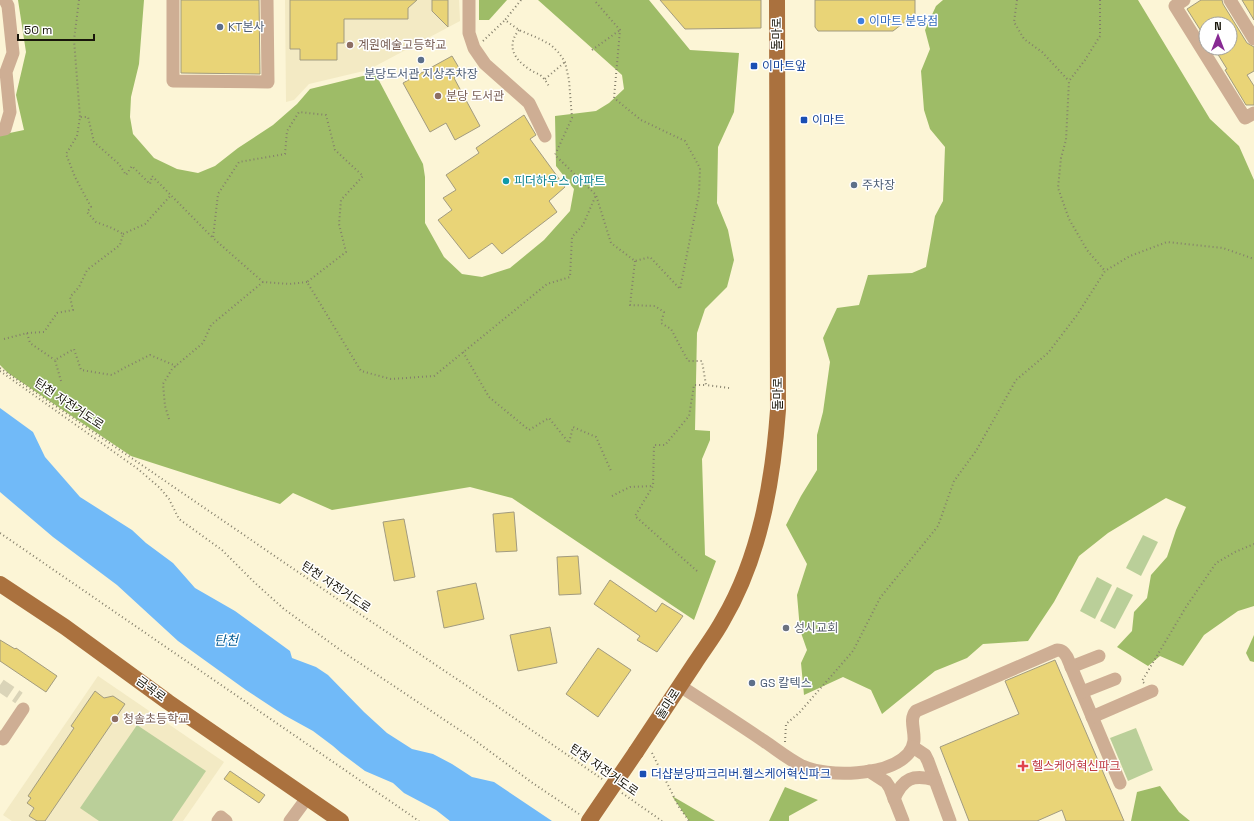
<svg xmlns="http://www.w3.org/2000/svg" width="1254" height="821" font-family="'Space Grotesk','Noto Sans KR',sans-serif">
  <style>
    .built { fill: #f3eac4 }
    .green { fill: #bacf99 }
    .forest { fill: #9ebc67 }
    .water { fill: #71baf8 }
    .building { fill: #e9d477; stroke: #a29b7f }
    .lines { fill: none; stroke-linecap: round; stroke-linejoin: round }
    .minor-tunnel { stroke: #dad4b8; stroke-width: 13; stroke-dasharray: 13 6; stroke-linecap: butt }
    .path { stroke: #847f6b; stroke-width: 2; stroke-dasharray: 1 3; stroke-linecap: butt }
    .minor { stroke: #ceae94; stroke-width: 13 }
    .major { stroke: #aa713e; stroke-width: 16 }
    .major-bridge { stroke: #aa713e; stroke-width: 16 }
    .shop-dot { fill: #3f7fe0; stroke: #fff; stroke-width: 1.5 }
    .service-dot { fill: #5c6f8a; stroke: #fff; stroke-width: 1.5 }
    .education-dot { fill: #8d6e63; stroke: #fff; stroke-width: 1.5 }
    .transit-dot { fill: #1a4fb4; stroke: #fff; stroke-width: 1.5 }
    .culture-dot { fill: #0f9aa8; stroke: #fff; stroke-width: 1.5 }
    .worship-dot { fill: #6b7280; stroke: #fff; stroke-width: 1.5 }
    .health-dot { fill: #e0444e; stroke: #fff; stroke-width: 1.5 }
    .labels { text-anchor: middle; stroke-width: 3; stroke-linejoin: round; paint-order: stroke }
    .shop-label { font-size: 12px; fill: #366cbe; stroke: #fff; text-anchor: start }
    .service-label { font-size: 12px; fill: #4e5e75; stroke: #fff; text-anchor: start }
    .street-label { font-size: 12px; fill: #19160b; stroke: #fff }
    .education-label { font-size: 12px; fill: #785e54; stroke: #fff; text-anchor: start }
    .transit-label { font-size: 12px; fill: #164399; stroke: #fff; text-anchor: start }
    .culture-label { font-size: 12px; fill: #0d838f; stroke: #fff; text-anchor: start }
    .worship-label { font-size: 12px; fill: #5b616d; stroke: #fff; text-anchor: start }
    .health-label { font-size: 12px; fill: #be3a42; stroke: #fff; text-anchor: start }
    .water-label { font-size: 13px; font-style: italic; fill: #035b94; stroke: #fff }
  </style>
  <rect width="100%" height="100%" fill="#fcf5d6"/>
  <g class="built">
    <path d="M285 0H459L460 21 368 70 309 84 294 100 286 102Z"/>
    <path d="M98 676 224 762 183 821H12L3 815Z"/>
  </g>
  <g class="green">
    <path d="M1143 535 1158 542 1141 576 1126 568Z"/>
    <path d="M1097 577 1112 585 1095 619 1080 611Z"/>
    <path d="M1117 587 1133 595 1115 629 1100 621Z"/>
    <path d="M137 725 206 771 172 821H99L80 808Z"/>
    <path d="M1136 728 1153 770 1128 781 1110 738Z"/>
  </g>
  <g class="forest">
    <path d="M18 0H144L139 64 131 97 130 117 133 134 154 158 177 169 198 173 215 166 238 148 273 125 297 104 310 89 375 73 423 164 425 177V223L444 257 462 274 482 277 510 268 544 240 570 211 574 189 556 166 555 116 596 111 609 103 624 89 622 75 538 0H649L690 50 739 53 734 112 718 147 717 203 728 230 734 260 727 287 705 309 697 333 695 430 710 431V440L702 459 705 555 716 561 694 620 512 498 470 487 332 510 293 493 280 504 131 456 8 373 0 365V135L24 130 16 95 26 52Z"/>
    <path d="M479 0H507L489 20H479Z"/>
    <path d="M943 0H1138L1210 119 1239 146 1254 180V606L1238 611 1204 635 1183 666 1160 656 1148 666 1117 647 1132 631 1134 612 1147 598 1151 575 1167 557 1176 530 1186 507 1166 498 1108 533 1079 556 1054 602 1028 641 983 644 967 658 935 671 882 714 871 690 843 677 804 695 801 663 807 650 800 630 797 595 807 564 786 525 801 496 817 470V435L823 412 830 362 823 338 837 308 859 305 868 275 912 273 926 267 935 216 943 201 945 147 930 129 924 110 921 71 930 49 925 30 936 6Z"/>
    <path d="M1254 635V662L1250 661 1246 653Z"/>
    <path d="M1160 786 1179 812 1190 821H1131L1137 792Z"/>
    <path d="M785 787 818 800 789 816V821H769Z"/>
    <path d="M672 796 715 821H716H689Z"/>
  </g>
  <path class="water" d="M0 408 33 432 45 457 80 497 132 530 146 543 173 563 195 588 235 611 290 651 292 658 316 667 328 675 364 712 387 733 412 749 433 754 452 764 472 777 494 782 552 821H450L436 810 404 793 393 783 365 771 341 753 333 746 313 731 284 715 246 690 178 641 117 585 53 537 0 492Z"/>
  <g class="building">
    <path d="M181 0H259L260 74 181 73Z"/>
    <path d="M290 0H417L408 8V19H344V43H337V60H300V49H290Z"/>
    <path d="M432 0H448V27L432 11Z"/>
    <path d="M660 0H761V28L685 29Z"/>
    <path d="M815 0H915V14L893 31H818L815 27Z"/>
    <path d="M1201 0H1222L1223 4 1247 43 1254 47V71L1247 75 1254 86V105H1246L1225 70 1227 69 1214 48H1230V24H1206V39L1187 9Z"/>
    <path d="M1242 0H1254V20Z"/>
    <path d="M452 56 462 73 454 78 480 126 455 140 446 123 430 132 403 83Z"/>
    <path d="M524 115 536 135 530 139 565 187 549 201 557 212 502 254 492 243 469 259 438 220 452 210 443 198 456 190 446 175 479 153 476 148Z"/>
    <path d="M514 512 517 551 496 552 493 514Z"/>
    <path d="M404 519 415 577 394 581 383 522Z"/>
    <path d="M578 556 581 594 559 595 557 557Z"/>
    <path d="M610 580 656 612 662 603 683 616 657 652 637 640 640 636 594 604Z"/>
    <path d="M476 583 484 619 444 628 437 591Z"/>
    <path d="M550 627 557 663 518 671 510 635Z"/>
    <path d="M0 640 15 649 16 648 57 676 46 692 0 661Z"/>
    <path d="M598 648 631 670 598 717 566 694Z"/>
    <path d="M1055 660 1124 821H1066L1062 810 1037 821H969L940 747 1019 714 1005 681Z"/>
    <path d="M95 691 104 698 113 696 125 704 45 821H37L29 816 34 808 27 803 31 798 28 796 74 728 71 726Z"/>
    <path d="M230 771 265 795 259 803 224 779Z"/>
  </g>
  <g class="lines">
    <path class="minor-tunnel" d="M0 685 19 698"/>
    <g class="path">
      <path d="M79 0 74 40 80 117"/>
      <path d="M521 0 505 20 519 30 540 39 551 45 559 53 565 62 569 80 572 118 555 155 596 195 611 243 635 261 650 257 680 289 699 194 700 168 685 141 641 120 614 98 620 30 594 0"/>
      <path d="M1017 0 1014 22 1024 39 1042 52 1069 81"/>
      <path d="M1100 0V36L1085 60 1069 81 1066 140 1061 158 1058 188 1069 219 1087 250 1105 271"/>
      <path d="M519 30C506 46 514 59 529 69 533 72 537 73 540 75 545 79 547 83 550 88"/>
      <path d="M483 41 505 20"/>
      <path d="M592 50 620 30"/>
      <path d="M545 79 565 62"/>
      <path d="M123 234 145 224 171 195"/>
      <path d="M635 261 630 305 655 306 664 312 661 323 671 329 688 361H702L706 385 729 388"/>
      <path d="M307 282 289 284 263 282 213 238 218 194 239 162 285 154 287 131 299 112 326 115 335 150 363 176 341 200 339 224 346 252 307 282 361 371 391 379 434 376 547 284 570 277 572 237 583 225 596 195"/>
      <path d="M27 333 44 332 57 313 73 310 70 297 79 287 87 270 120 245 123 234 112 228 96 222 87 212 91 207 75 177 66 154 77 136 80 117H88L94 142 119 164 126 175 132 166 150 184 152 176 213 238"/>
      <path d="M4 339 27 333 30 343 55 360"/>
      <path d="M463 352 489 397 529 430 549 418 569 443 573 427 596 437 611 471"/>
      <path d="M0 368 336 598 491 702 602 779"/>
      <path d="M0 371 138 469 160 488 169 499 179 519 222 550 255 583 284 609 343 652 473 739 534 784 579 814"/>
      <path d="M61 381 55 360 74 349 81 370 112 375 126 367 150 355 176 366"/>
      <path d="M169 419 165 406 163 384 172 369 203 343 211 325 263 282"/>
      <path d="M612 496 630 487 653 486"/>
      <path d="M0 533 419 821"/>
      <path d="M697 571 635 516 653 486 654 445H665L689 416 694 385H706"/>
      <path d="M1144 683 1142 681 1186 607 1216 563 1235 552 1254 544"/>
      <path d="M785 742 786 724 799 713 853 651 880 598 938 526 954 481 976 451 1016 380 1048 353 1077 315 1105 271 1130 256 1167 242 1223 248 1254 259"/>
      <path d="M652 753 679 807 689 821"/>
      <path d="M622 793 662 821"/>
    </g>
    <g class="minor">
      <path d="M173 0V81L268 82 267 0"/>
      <path d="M469 0V33L474 48 485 64 529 103 545 136"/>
      <path d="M1184 0 1175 6 1245 118 1254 113"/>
      <path d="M1230 0 1254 39"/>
      <path d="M0 130 5 129 10 112 6 72 13 53 8 6 5 0"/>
      <path d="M1071 667 1099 656"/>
      <path d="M680 686C708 704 736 722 764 741 776 749 788 759 802 766 828 778 888 776 908 754 922 738 906 723 916 711L1057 650C1062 650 1064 652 1067 657L1120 783"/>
      <path d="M1082 692 1115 679"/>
      <path d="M1092 717 1152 691"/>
      <path d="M0 737 3 739 23 709"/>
      <path d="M913 747 925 755 928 761 950 821"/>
      <path d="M869 771 886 782 890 788 903 821"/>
      <path d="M894 799C903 778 913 774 935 780"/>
      <path d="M218 821 221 817 226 821"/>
      <path d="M290 821 307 798"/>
    </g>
    <g class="major">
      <path d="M0 584 65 627 168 702 341 821"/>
      <path d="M636 752C655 723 675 693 695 663 704 649 715 635 723 620 760 557 773 481 778 410L777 0"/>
    </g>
    <path class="major-bridge" d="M589 821 636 752"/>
  </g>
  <circle class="shop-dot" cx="861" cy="21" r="4"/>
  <g class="service-dot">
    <circle cx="220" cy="27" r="4"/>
    <circle cx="421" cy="60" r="4"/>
    <circle cx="854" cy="185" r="4"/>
    <circle cx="752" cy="683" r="4"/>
  </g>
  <g class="education-dot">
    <circle cx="350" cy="45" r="4"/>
    <circle cx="438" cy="96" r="4"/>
    <circle cx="115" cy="719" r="4"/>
  </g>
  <g class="transit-dot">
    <rect x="750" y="62" width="8" height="8" rx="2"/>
    <rect x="800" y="116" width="8" height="8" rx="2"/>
    <rect x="639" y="770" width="8" height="8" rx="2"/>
  </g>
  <circle class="culture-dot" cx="506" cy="181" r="4"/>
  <circle class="worship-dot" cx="786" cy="628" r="4"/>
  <path class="health-dot" d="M1021 760h4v4h4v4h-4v4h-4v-4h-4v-4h4z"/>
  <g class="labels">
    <g class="shop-label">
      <text x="869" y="25">이마트 분당점</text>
    </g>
    <g class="service-label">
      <text x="228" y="31">KT본사</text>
      <text x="421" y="78" text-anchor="middle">분당도서관 지상주차장</text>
      <text x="862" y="189">주차장</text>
      <text x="760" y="687">GS 칼텍스</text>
    </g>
    <g class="street-label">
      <text transform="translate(777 34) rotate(-90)" y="4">돌마로</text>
      <text transform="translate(778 394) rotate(-90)" y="4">돌마로</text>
      <text transform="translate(69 404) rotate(34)" y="4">탄천 자전거도로</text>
      <text transform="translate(336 587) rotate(34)" y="4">탄천 자전거도로</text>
      <text transform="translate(151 689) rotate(36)" y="4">금곡로</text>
      <text transform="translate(668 704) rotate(-57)" y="4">돌마로</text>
      <text transform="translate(604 770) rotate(35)" y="4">탄천 자전거도로</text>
    </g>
    <g class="education-label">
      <text x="358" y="49">계원예술고등학교</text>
      <text x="446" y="100">분당 도서관</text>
      <text x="123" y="723">청솔초등학교</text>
    </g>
    <g class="transit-label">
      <text x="762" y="70">이마트앞</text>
      <text x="812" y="124">이마트</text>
      <text x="651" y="778">더샵분당파크리버.헬스케어혁신파크</text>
    </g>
    <g class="culture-label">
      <text x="514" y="185">피더하우스 아파트</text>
    </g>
    <g class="worship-label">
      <text x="794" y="632">성시교회</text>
    </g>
    <g class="health-label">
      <text x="1032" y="770">헬스케어혁신파크</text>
    </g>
    <g class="water-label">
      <text x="226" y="645">탄천</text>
    </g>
  </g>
  <g transform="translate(1218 36)"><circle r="19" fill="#ffffff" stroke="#a3a29d"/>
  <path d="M0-3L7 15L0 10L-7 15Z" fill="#882a93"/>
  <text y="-6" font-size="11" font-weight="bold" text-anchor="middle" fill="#19160b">N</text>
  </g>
  <path d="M18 34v6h76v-6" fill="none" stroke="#19160b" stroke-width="2"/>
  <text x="24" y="34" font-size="12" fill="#19160b" stroke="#ffffff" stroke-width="3" paint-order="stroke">50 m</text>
</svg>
